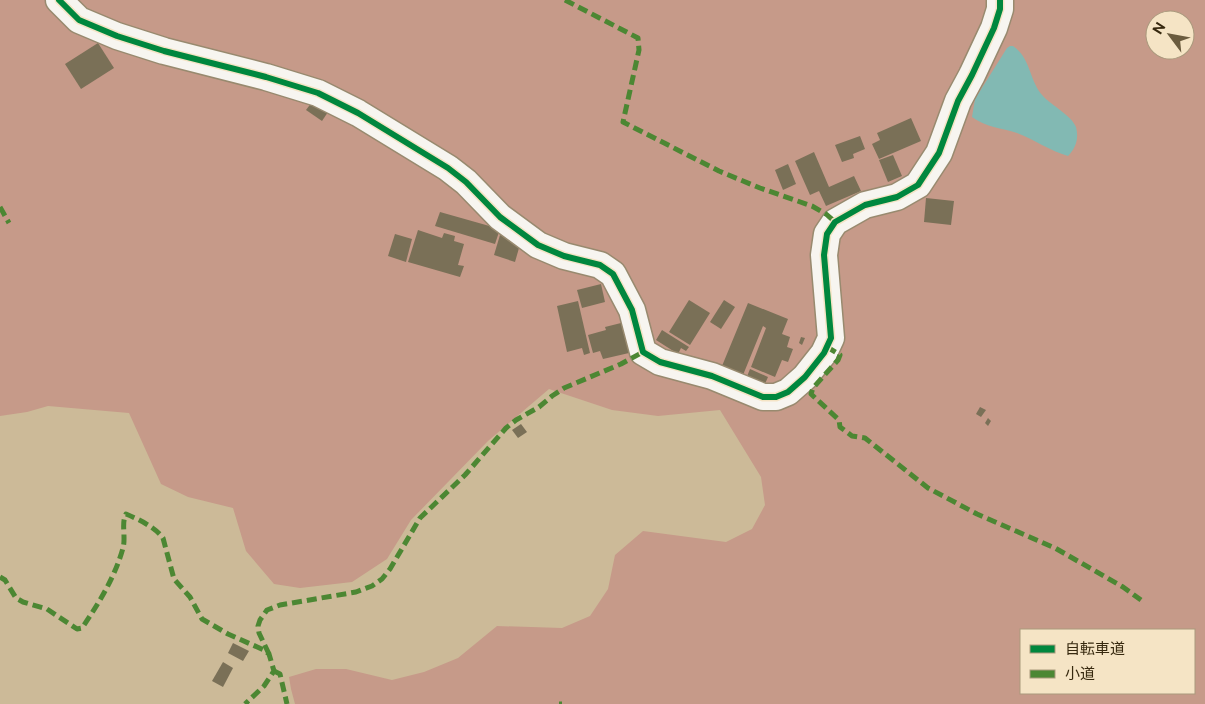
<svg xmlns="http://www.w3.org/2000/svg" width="1205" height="704" font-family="'Public Sans','Noto Sans JP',sans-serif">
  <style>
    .forest { fill: #c69a89; fill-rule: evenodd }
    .water { fill: #82b9b3 }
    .building { fill: #7a7057 }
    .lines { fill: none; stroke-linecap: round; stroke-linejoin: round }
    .minor-casing { stroke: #988a6f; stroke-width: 29 }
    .minor { stroke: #f7f5f0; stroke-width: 26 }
    .quiet { stroke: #4c8733; stroke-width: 5; stroke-dasharray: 10 5; stroke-linecap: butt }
    .cycleway-casing { stroke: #f5e4c5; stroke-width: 9 }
    .cycleway { stroke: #00873e; stroke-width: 6 }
  </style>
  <rect width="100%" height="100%" fill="#ccba98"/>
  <path class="forest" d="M0 0H1205V704H295L291 689 289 677 316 669H346L392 680 424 672 458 658 497 626 562 628 590 616 608 589 615 555 643 531 726 542 752 529 765 505 761 477 720 410 658 416 612 410 549 389 488 441 411 520 387 559 352 582 300 588 274 584 246 551 233 508 188 497 161 484 129 413 48 406 27 412 0 416ZM1155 20H1185V50H1155ZM1021 630H1194V693H1021Z"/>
  <path class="water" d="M1010 46H1013C1031 58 1029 81 1043 96 1051 105 1072 116 1076 127 1079 138 1076 148 1068 156 1050 151 1035 140 1017 133 1002 128 985 127 972 117L975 99 1007 48Z"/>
  <g class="building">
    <path d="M98 43 114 68 81 89 65 64Z"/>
    <path d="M312 102 328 112 322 121 306 110Z"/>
    <path d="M911 118 921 141 879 159 872 144 880 140 877 133Z"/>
    <path d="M860 136 865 149 853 154 854 158 842 162 835 145Z"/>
    <path d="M814 152 829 187 854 176 861 191 826 206 819 191 810 195 795 161Z"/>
    <path d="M893 155 902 176 888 182 879 160Z"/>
    <path d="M788 164 796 184 783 190 775 170Z"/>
    <path d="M926 198 954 201 951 225 924 222Z"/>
    <path d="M440 212 500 229 495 244 435 226Z"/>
    <path d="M418 230 442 238 444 233 455 236 454 241 464 244 458 265 464 266 460 277 408 262Z"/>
    <path d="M395 234 412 239 406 262 388 256Z"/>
    <path d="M500 235 521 241 515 262 494 255Z"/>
    <path d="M601 284 605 302 582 308 577 290Z"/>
    <path d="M689 300 710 313 690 345 669 332Z"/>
    <path d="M724 300 735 307 721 329 710 322Z"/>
    <path d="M578 301 590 353 584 355 582 348 567 352 557 306Z"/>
    <path d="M748 303 788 319 782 334 790 337 787 347 793 349 788 362 782 360 775 377 751 367 766 328 763 326 743 375 722 366Z"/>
    <path d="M621 323 629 353 603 359 600 351 593 353 588 335 606 330 605 327Z"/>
    <path d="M662 330 689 347 686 351 681 348 678 354 656 340Z"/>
    <path d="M801 337 805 338 802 345 799 343Z"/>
    <path d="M750 369 768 377 764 386 746 379Z"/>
    <path d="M980 407 986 410 981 417 976 414Z"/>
    <path d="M988 418 991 421 988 426 985 423Z"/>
    <path d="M521 424 527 432 518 438 512 430Z"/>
    <path d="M233 643 249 651 243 661 228 653Z"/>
    <path d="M223 662 233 668 223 687 212 681Z"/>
  </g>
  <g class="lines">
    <defs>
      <path id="minor" d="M59 0 79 20 117 36 164 51 266 77 318 93 358 113 448 168 466 182 500 217 538 245 564 256 600 265 613 274 632 310 643 352 660 362 712 376 763 397H776L788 392 805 377 824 353 831 338 824 255 827 234 835 222 865 205 897 197 918 185 939 153 958 101 972 75 994 28 1000 9V0"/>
    </defs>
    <use href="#minor" class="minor-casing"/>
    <use href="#minor" class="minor"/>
    <g class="quiet">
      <path d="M565 0 638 38 639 50 623 122 719 171 760 188 812 206 826 214 835 222"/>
      <path d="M0 207 9 223"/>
      <path d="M827 347 840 355 838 360 813 388 811 394 839 420 840 427 852 436 865 438 928 488 977 514 1055 548 1123 587 1141 600"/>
      <path d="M0 577 5 580 16 598 23 602 47 609 77 629 82 628C99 603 115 577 123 548 126 537 121 523 126 514 138 519 155 527 163 538L174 579 190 597 202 619 228 634 264 650 269 654 274 671 264 686 245 704"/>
      <path d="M269 654 259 633 258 626 260 620 267 610 280 605 356 592 372 586 382 579 390 569 420 518 465 475 506 428 516 420 539 407 552 396 564 388 621 364 643 352"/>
      <path d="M274 671 280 674 287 704"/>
      <path d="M559 704H562"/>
    </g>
    <defs>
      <path id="cycleway" d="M59 0 79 20 117 36 164 51 266 77 318 93 358 113 448 168 466 182 500 217 538 245 564 256 600 265 613 274 632 310 643 352 660 362 712 376 763 397H776L788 392 805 377 824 353 831 338 824 255 827 234 835 222 865 205 897 197 918 185 939 153 958 101 972 75 994 28 1000 9V0"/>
    </defs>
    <use href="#cycleway" class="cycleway-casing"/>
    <use href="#cycleway" class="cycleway"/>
  </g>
  <rect x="1020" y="629" width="175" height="65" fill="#f5e4c5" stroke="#a9997c"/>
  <rect x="1030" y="645" width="25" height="8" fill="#00873e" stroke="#a9997c"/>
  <text x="1065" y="654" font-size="15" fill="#37290f">自転車道</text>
  <rect x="1030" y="670" width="25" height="8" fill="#4c8733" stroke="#a9997c"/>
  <text x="1065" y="679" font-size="15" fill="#37290f">小道</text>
  <g transform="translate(1170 35) rotate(302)"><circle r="24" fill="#f5e4c5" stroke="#a9997c"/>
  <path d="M0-4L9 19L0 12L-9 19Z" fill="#6b5c3f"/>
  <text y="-8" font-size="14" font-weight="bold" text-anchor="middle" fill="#37290f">N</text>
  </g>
</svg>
